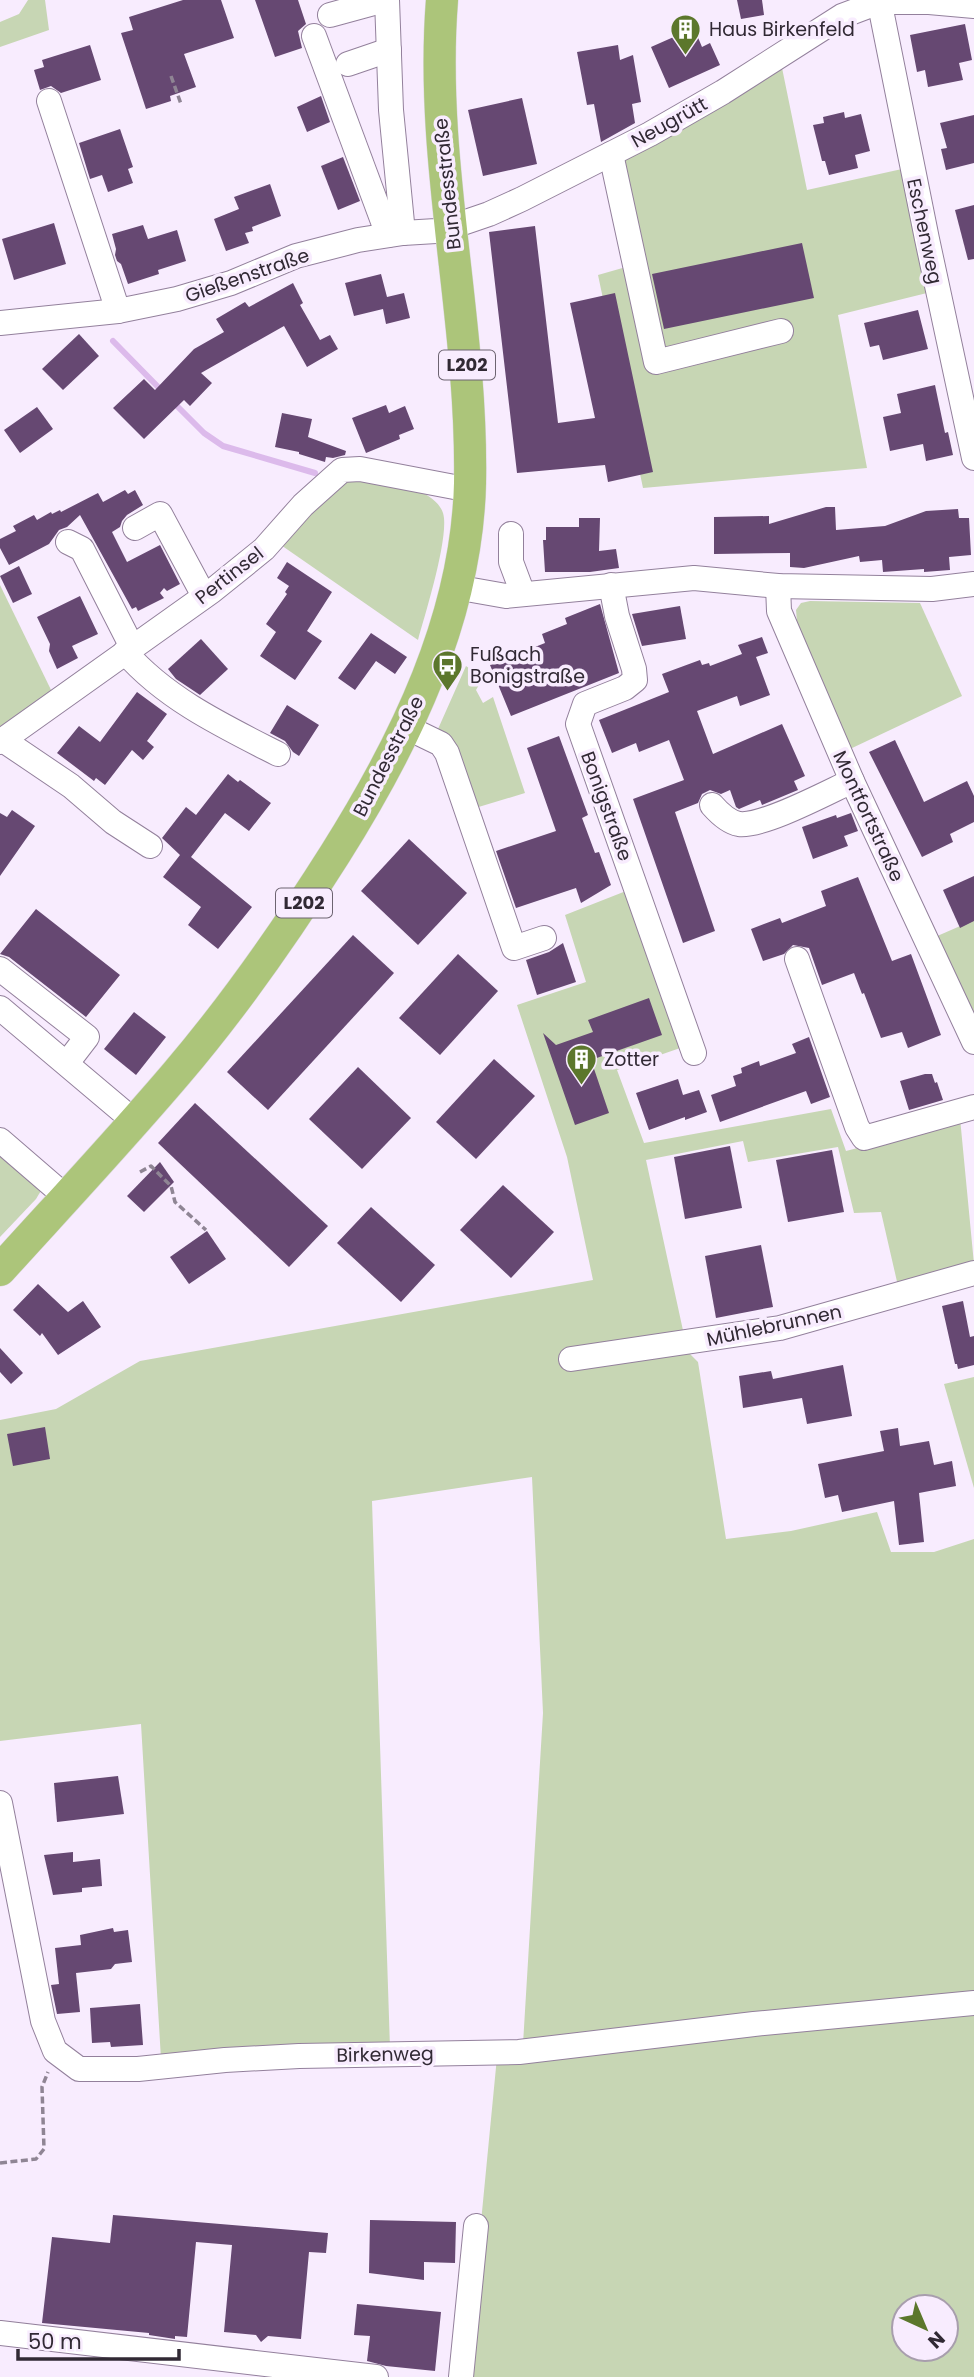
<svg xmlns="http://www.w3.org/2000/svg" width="974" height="2377" font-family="Poppins,sans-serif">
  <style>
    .green { fill: #c7d6b4; fill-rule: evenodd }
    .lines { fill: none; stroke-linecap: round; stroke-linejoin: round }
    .stream { stroke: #dcbaeb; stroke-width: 6 }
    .building { fill: #664872 }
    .minor-casing { stroke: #93809c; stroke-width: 26 }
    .major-casing { stroke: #dad8da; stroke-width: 33 }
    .path { stroke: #8f8594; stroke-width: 3.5; stroke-dasharray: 7 3.5; stroke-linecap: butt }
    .minor { stroke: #fff; stroke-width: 24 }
    .major { stroke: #acc57a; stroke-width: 32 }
    .labels { text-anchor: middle; stroke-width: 7; stroke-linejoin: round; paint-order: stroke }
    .shield { fill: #f8ecfe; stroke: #6d6471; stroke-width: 2 }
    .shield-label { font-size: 18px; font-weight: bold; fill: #312934 }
    .poi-label { font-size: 19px; fill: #312934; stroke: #f8ecfe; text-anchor: start }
    .street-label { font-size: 19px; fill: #312934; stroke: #f8ecfe }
  </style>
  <rect width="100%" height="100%" fill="#f8ecfe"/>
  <g class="green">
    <path d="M28 0H45L49 30 0 47V22L19 14Z"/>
    <path d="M781 63 807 190 902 169 931 292 838 315 867 468 643 488 598 275 626 267 605 166Z"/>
    <path d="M350 478C369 482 404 484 420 491 429 496 440 503 443 513 450 535 425 615 418 640L278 543Z"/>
    <path d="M0 585 53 694 0 729Z"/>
    <path d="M810 601 920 603 962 696 850 749 798 633 796 610 801 603Z"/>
    <path d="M466 666 483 678 476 690 483 703 493 697 525 793 472 809 438 729Z"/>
    <path d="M626 891 683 1047 617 1070 644 1143 831 1109 846 1151 904 1136 960 1118 974 1264 898 1286 881 1212 854 1213 838 1147 748 1162 743 1141 646 1160 684 1335 685 1349 698 1362 726 1539 791 1531 877 1512 891 1552H934L974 1539V1997L523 2044 543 1713 532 1477 372 1501 390 2048 161 2059 141 1724 0 1741V1420L56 1409 140 1361 593 1280 567 1157 517 1005 586 982 565 915Z"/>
    <path d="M974 920V1019L935 937Z"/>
    <path d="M0 1153 42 1189 36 1199 0 1237Z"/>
    <path d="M974 1377V1488L944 1384Z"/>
    <path d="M974 2008V2377H466L497 2057ZM904 2307H946V2349H904Z"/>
  </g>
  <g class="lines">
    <g class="stream">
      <path d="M113 341 163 392"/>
      <path d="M173 402 204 433 223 446 315 473"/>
    </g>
  </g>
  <g class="building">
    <path d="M183 0H221L234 38 184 54 196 87 170 96 171 101 146 109 121 33 133 30 129 17Z"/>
    <path d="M255 0H298L306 24 298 31 302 48 275 57Z"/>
    <path d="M737 0H762L764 15 741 19Z"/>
    <path d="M965 24 972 60 959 63 963 80 928 87 925 70 917 72 910 35Z"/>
    <path d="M694 28 702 47 710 43 720 65 669 88 651 47Z"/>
    <path d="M90 45 101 80 61 93 51 86 40 90 34 70 44 67 42 60Z"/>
    <path d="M618 45 620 60 633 55 641 102 632 104 635 123 601 142 594 104 587 105 577 52Z"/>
    <path d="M321 96 330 122 307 132 297 107Z"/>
    <path d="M522 98 537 164 483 176 468 110Z"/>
    <path d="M844 112 845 118 861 114 870 151 855 155 858 168 829 175 825 161H822L813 125 824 123 823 117Z"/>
    <path d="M974 115V163L946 170 941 149 947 148 940 123Z"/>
    <path d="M120 129 133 167 128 169 133 183 108 192 102 175 90 179 79 143Z"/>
    <path d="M343 157 360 201 338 210 321 166Z"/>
    <path d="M270 184 281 216 252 227 253 231 245 233 249 243 226 251 214 219 239 209 234 197Z"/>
    <path d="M974 205V259L968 260 955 210Z"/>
    <path d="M54 223 66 264 14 280 2 239Z"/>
    <path d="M143 225 148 239 177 230 186 261 158 270 159 274 128 284 121 264 117 261 115 255 116 249 112 234Z"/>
    <path d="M535 226 558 423 595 418 570 303 615 293 653 472 608 482 605 465 517 473 489 232Z"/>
    <path d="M802 243 814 298 664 329 652 274Z"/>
    <path d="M381 274 387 297 404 293 410 318 386 324 383 309 354 316 345 283Z"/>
    <path d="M293 283 303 303 300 305 320 340 330 335 338 349 307 367 284 326 201 373 212 383 190 406 184 400 144 439 113 408 144 379 155 390 194 349 224 332 216 319 245 302 249 307Z"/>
    <path d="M918 310 928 349 883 360 879 345 870 347 864 323Z"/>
    <path d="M79 334 99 356 63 390 42 369Z"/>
    <path d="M935 385 945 433 948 432 953 455 926 461 923 444 890 451 883 417 901 413 897 394Z"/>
    <path d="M386 405 389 413 405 406 414 429 399 435 400 439 366 453 352 418Z"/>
    <path d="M37 407 53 429 20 453 4 430Z"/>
    <path d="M282 413 312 419 308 437 346 451 345 455 333 458 326 457 325 462 299 454V452L275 447Z"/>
    <path d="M125 490 128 494 135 490 143 505 127 515 122 521 120 527 112 532 127 562 160 545 180 584 167 591 164 588 160 593 164 598 138 611 136 607 132 609 80 515 67 527 59 530 49 544 9 565 0 548V539L16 531 13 526 34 515 37 520 51 512 52 514 60 510 61 512 98 493 103 502Z"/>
    <path d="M826 507H835L836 530 885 526 926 511 958 509 959 518H969L971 555 949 557 950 570 924 572V569L883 572 882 560 860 562 859 556 804 568 790 567V553L714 554V517L769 516V524Z"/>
    <path d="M579 518H600L599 551 616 549 619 568 590 572H545L543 540H546V527H579Z"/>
    <path d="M287 562 332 592 307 631 322 641 295 680 260 656 276 632 266 624 287 594 285 592 289 586 277 578Z"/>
    <path d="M19 566 32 594 13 603 0 576Z"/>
    <path d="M80 596 98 634 72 646 78 658 57 669 49 651 50 644 37 617Z"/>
    <path d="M600 604 619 673 511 716 490 665 545 643 542 634 567 624 565 618Z"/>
    <path d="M680 606 686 639 642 646 632 614Z"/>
    <path d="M371 633 407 657 395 674 376 661 355 690 338 678Z"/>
    <path d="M762 637 768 653 756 657 770 695 740 706 737 696 697 711 713 754 782 724 805 776 794 781 798 790 762 805 760 800 739 809 736 807 730 790 721 794 710 790 702 794 698 803 675 812 715 931 683 943 633 799 684 780 669 740 639 752 636 743 612 753 599 720 669 692 662 674 700 660 702 665 709 663 710 666 742 654 738 645Z"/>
    <path d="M201 639 228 669 200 695 176 679 168 669Z"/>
    <path d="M137 692 167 714 147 741 154 747 143 760 132 750 105 785 96 778 94 781 57 753 79 726 100 742Z"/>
    <path d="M287 705 319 725 299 756 293 752 285 741 270 733Z"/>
    <path d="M559 736 588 815 582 818 595 853 599 852 611 885 581 903 576 888 516 908 496 851 556 831 527 748Z"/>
    <path d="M895 740 924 802 967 781 974 796V822L950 834 953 842 922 857 869 752Z"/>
    <path d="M228 774 238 782 240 780 271 803 249 831 225 813 191 857 252 907 218 949 188 925 201 907 163 877 180 855 162 838 186 807 196 815Z"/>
    <path d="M12 810 35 826 0 876V813L7 817Z"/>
    <path d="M851 813 858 831 844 836 848 846 813 859 802 827 836 815 837 818Z"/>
    <path d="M409 839 467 893 418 945 361 891Z"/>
    <path d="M974 876V921L960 928 943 890Z"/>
    <path d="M858 877 892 961 911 954 941 1035 908 1048 902 1032 881 1038 864 993 862 994 854 973 822 985 809 948 793 945 784 954 763 961 751 929 780 918 782 923 826 906 821 891Z"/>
    <path d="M36 909 120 975 86 1017 9 957 0 954Z"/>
    <path d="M353 935 394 973 268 1110 227 1072Z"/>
    <path d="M563 943 576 982 537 995 526 960 549 952Z"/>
    <path d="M458 954 498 991 440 1055 399 1018Z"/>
    <path d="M649 998 662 1035 591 1060 609 1113 575 1125 543 1033 556 1045 593 1032 588 1020Z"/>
    <path d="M134 1012 166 1037 136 1075 104 1049Z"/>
    <path d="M809 1037 830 1097 811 1104 806 1091 720 1122 711 1095 736 1086 733 1076 742 1073 741 1068 759 1061 760 1066 796 1053 792 1044Z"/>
    <path d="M494 1059 535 1096 476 1159 436 1122Z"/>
    <path d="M358 1067 411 1118 362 1169 309 1119Z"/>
    <path d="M925 1074H932L935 1083 937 1082 943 1100 909 1110 900 1081Z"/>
    <path d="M678 1079 683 1095 699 1090 707 1112 685 1120V1117L649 1130 636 1093Z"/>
    <path d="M195 1103 328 1226 289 1267 158 1143Z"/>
    <path d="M730 1146 742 1208 685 1219 674 1157Z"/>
    <path d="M832 1150 844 1212 788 1222 776 1160Z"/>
    <path d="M160 1162 174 1182 144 1212 127 1196Z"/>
    <path d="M503 1185 554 1232 511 1278 460 1230Z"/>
    <path d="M371 1207 435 1265 401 1302 337 1243Z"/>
    <path d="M207 1231 226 1259 189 1284 170 1257Z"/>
    <path d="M761 1245 773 1307 716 1318 705 1256Z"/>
    <path d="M38 1284 68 1312 83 1301 101 1327 58 1355 42 1333 40 1336 13 1310Z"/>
    <path d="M963 1301 970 1337 974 1336V1365L958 1369 957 1364H955L942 1306Z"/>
    <path d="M0 1348 23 1373 11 1384 0 1372Z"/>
    <path d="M843 1365 852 1416 807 1424 802 1398 743 1408 739 1376 771 1371 773 1379Z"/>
    <path d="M45 1427 50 1459 13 1466 7 1434Z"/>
    <path d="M898 1428 900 1446 929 1441 934 1465 952 1461 956 1486 919 1493 924 1542 899 1545 894 1501 842 1512 838 1495 825 1498 818 1464 884 1451 880 1431Z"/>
    <path d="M118 1776 124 1814 57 1822 54 1783Z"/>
    <path d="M73 1852V1862L100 1859 102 1886 82 1888V1892L53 1895 44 1855Z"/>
    <path d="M113 1928 114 1932 128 1930 132 1962 115 1964 111 1969 76 1973 80 2012 57 2014 51 1985 59 1984 55 1948 81 1945 80 1935Z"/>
    <path d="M140 2004 143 2045 111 2047 110 2042 92 2043 90 2008Z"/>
    <path d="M113 2215 328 2233 326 2253 309 2252 301 2339 268 2336 261 2342 256 2335 224 2332 232 2245 196 2242 187 2337 175 2336V2339L149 2335V2333L42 2323 52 2237 110 2243Z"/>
    <path d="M370 2220 456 2222 455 2263 424 2262V2280L369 2273Z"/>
    <path d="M357 2304 441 2312 435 2371 386 2366 367 2361 370 2336 354 2335Z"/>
  </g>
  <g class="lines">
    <defs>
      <g id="minor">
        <path d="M387 0 391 110 403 233"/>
        <path d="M879 0 927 239 974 458"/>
        <path d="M330 15 385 0"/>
        <path d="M314 36 388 235"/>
        <path d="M348 64 389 50"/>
        <path d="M49 101 118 311"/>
        <path d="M611 154 656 362 781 331"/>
        <path d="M0 323 118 311 177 299 231 283 296 256 358 240 403 233 436 231 451 227 489 214 522 199 650 134 723 92 842 16 879 2H929L974 6"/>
        <path d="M135 528 160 514 204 596"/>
        <path d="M511 534V562L523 594"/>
        <path d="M68 542 82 549 132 647"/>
        <path d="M611 585 617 616 634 669 635 680 625 688 585 704 578 724 694 1053"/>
        <path d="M778 586 779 611 852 781 974 1042"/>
        <path d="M455 587 506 596 694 578 778 586 932 589 974 584"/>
        <path d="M125 652C166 699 223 726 278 754"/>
        <path d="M406 727 441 744 447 753 514 948 544 938"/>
        <path d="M3 740 71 786 113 822 150 846"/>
        <path d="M0 742 212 591 264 549 303 505 342 470 360 469 470 490"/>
        <path d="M712 805C719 813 728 822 739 824 763 827 828 792 852 781"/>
        <path d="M797 959 857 1127 864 1138 974 1107"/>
        <path d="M0 969 87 1037 67 1063"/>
        <path d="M0 1008 134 1121"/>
        <path d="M0 1140 66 1197"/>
        <path d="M571 1359 780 1328 974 1273"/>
        <path d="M0 1803 43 2021 55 2051 79 2069H138L225 2060 299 2056 519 2052 754 2024 974 2003"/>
        <path d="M0 2333 376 2377"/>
        <path d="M461 2377 476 2226"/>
      </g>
      <path id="major" d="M0 1270C59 1205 119 1141 176 1074 235 1005 287 930 335 854 405 743 467 617 470 483 473 321 429 162 442 0"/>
    </defs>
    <use href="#minor" class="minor-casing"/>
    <use href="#major" class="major-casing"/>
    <g class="path">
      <path d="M171 76 181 104"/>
      <path d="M140 1172 151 1166 171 1186 175 1202 206 1230"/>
      <path d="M0 2163 36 2159 44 2149 42 2087 48 2072"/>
    </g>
    <use href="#minor" class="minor"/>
    <use href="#major" class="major"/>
  </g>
  <defs>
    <symbol id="building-pin" viewBox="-11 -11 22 30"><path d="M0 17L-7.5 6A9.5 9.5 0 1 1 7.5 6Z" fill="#5c772c" stroke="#f8ecfe"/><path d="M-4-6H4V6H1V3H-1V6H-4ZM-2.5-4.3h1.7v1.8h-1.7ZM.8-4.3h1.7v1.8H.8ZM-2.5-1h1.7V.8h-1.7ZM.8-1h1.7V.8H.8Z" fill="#fff"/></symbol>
    <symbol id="bus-pin" viewBox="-11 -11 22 30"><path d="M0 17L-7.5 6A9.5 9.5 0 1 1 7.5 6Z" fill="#5c772c" stroke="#f8ecfe"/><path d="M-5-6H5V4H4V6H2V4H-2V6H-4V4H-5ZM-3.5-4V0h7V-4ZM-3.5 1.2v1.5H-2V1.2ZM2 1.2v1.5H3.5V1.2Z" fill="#fff"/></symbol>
  </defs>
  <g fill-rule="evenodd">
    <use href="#building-pin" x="668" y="12" width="35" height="47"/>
    <use href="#bus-pin" x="430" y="648" width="35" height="47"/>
    <use href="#building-pin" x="564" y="1042" width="35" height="47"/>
  </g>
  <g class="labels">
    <g class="shield">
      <rect x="439" y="350.5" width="56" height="29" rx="5"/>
      <rect x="276" y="888.5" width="56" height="29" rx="5"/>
    </g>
    <g class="shield-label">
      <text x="467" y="371">L202</text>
      <text x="304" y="909">L202</text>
    </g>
    <g class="poi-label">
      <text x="709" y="36">Haus Birkenfeld</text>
      <text x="470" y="661">Fußach<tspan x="470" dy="22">Bonigstraße</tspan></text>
      <text x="604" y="1066">Zotter</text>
    </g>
    <g class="street-label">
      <text transform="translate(669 122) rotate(-29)" y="7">Neugrütt</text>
      <text transform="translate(447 184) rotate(-96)" y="7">Bundesstraße</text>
      <text transform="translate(925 231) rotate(78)" y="7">Eschenweg</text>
      <text transform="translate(247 275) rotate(-19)" y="7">Gießenstraße</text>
      <text transform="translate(229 575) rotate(-38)" y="7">Pertinsel</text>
      <text transform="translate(388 756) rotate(-63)" y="7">Bundesstraße</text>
      <text transform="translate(607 806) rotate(70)" y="7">Bonigstraße</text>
      <text transform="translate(869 816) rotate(65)" y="7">Montfortstraße</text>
      <text transform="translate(774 1325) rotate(-12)" y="7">Mühlebrunnen</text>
      <text transform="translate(385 2054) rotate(-1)" y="7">Birkenweg</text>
    </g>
  </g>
  <g transform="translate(925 2328) rotate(136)"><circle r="33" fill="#f8ecfe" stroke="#a89ead" stroke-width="2"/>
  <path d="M0-5L12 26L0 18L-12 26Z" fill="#5c772c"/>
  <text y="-10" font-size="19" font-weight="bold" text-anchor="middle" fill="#312934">N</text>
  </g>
  <path d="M18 2349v10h161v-10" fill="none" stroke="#312934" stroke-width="3.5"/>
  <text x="28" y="2349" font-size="21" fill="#312934" stroke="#f8ecfe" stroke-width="5" paint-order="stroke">50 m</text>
</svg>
